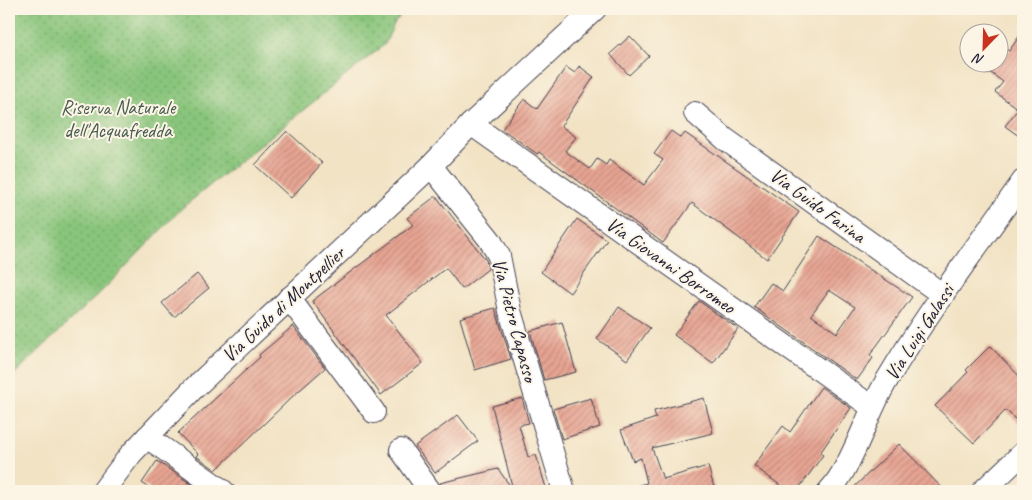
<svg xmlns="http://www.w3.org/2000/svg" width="1032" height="500" font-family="Caveat,sans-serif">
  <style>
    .park { fill: url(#park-dots); stroke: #56745b }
    .building { fill: url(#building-hatch); fill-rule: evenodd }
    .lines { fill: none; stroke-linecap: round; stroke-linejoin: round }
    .minor-casing { stroke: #413f50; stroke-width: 24 }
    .minor { stroke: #fff; stroke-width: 22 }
    .labels { text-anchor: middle; stroke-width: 4; stroke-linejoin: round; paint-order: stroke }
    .park-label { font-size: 20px; fill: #465b51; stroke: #fcf5e5 }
    .street-label { font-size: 20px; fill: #22223b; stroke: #fcf5e5 }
  </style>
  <defs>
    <pattern id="park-dots" width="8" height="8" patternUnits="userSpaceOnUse" patternTransform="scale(1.25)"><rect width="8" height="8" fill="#89c57b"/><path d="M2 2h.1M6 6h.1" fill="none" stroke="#70a066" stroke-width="1.8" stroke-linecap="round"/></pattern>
    <pattern id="building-hatch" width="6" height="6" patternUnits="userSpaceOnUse" patternTransform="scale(1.25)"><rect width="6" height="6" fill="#e8a593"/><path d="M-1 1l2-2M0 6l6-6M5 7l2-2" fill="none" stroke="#bc8679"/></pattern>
  </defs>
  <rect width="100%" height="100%" fill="#fcf5e5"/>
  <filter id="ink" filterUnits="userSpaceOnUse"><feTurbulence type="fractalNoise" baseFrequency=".02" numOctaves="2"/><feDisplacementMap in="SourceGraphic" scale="10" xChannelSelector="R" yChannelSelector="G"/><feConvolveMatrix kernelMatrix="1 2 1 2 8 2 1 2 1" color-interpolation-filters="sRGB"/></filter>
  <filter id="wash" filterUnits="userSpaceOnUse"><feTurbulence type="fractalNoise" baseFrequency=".0096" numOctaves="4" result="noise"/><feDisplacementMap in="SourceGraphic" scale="20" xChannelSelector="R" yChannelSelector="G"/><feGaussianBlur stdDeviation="1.12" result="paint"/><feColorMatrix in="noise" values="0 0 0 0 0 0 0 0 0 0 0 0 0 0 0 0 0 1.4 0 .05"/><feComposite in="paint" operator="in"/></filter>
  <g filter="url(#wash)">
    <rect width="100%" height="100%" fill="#f2e3c5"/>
    <path class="park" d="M9 9H407L395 22 385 44 182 208 106 287 9 379Z"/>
    <g id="blocks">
      <g class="building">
        <path d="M1023 31V139L1005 126 1018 109 995 92 1003 82 976 62H1000V45L1009 51Z"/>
        <path d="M630 36 649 56 629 75 610 54Z"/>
        <path d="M579 66 594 77 561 126 576 137 565 151 590 169 597 159 606 165 609 160 644 185 663 160 654 154 671 131 681 138 685 133 799 212 767 259 692 203 663 243 539 152 537 154 502 129 524 99 537 109 566 67 575 73Z"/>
        <path d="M287 131 322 163 291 198 255 165Z"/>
        <path d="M436 196 486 260 488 269 462 289 446 268 386 315 423 363 381 395 312 301 413 225 407 218Z"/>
        <path d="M577 219 607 240 570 293 541 272Z"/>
        <path d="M819 236 912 297 870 355 873 358 857 380 754 307 771 283 783 291ZM829 290 855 307 837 333 811 315Z"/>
        <path d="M197 274 209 288 174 317 162 303Z"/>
        <path d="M699 301 738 329 713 363 674 335Z"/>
        <path d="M619 307 650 328 627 360 597 339Z"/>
        <path d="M495 308 511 359 475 370 460 318Z"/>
        <path d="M562 322 576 372 544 380 530 331Z"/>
        <path d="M293 326 325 368 293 396 216 470 196 456 198 454 178 433 260 357 259 355Z"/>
        <path d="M990 346 1023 380V427L1006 410 974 443 935 406 968 372 966 370Z"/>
        <path d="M821 387 851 408 820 453 823 455 797 491H788L754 466 783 426 790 432Z"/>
        <path d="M522 398 529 423 519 425 528 457 536 455 547 491H443L440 483 498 469 513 490 492 406Z"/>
        <path d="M591 398 600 427 562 439 553 409Z"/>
        <path d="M704 398 713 433 652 448 663 479 708 466 715 491H635V486L647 483 641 458 633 461 621 430 656 418 654 411Z"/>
        <path d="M458 415 478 441 435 473 415 446Z"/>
        <path d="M899 444 945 491H850Z"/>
        <path d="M157 461 181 477 201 491H154L142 483Z"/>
      </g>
    </g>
  </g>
  <g filter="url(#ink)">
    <use href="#blocks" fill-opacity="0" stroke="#413f50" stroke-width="1"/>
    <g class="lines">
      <defs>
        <g id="minor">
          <path d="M695 113 725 139 943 295"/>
          <path d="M471 124 872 407"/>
          <path d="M431 166 490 240 499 256 510 311 564 491"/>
          <path d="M289 298 374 412"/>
          <path d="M147 437 223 491"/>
          <path d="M401 450 430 491"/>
          <path d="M103 491 131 454 192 390 431 166 471 124 595 9"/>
          <path d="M829 491C852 467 868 411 887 380 928 311 977 247 1023 181"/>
          <path d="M983 491 1023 453"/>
        </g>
      </defs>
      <use href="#minor" class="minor-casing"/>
      <use href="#minor" class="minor"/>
    </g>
  </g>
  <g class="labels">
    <g class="park-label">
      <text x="118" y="114">Riserva Naturale<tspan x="118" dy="23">dell'Acquafredda</tspan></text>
    </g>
    <g class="street-label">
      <text transform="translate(818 205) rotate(36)" y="7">Via Guido Farina</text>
      <text transform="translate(671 265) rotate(35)" y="7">Via Giovanni Borromeo</text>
      <text transform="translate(283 304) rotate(-43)" y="7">Via Guido di Montpellier</text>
      <text transform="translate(515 320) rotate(75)" y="7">Via Pietro Capasso</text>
      <text transform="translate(919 332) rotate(-57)" y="7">Via Luigi Galassi</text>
    </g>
  </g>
  <rect width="1032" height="500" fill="none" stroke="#fcf5e5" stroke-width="30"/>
  <g transform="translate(984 48) rotate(203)"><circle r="24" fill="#fcf5e5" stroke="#a5a1a1"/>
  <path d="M0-4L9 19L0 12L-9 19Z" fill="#c8321e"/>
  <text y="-8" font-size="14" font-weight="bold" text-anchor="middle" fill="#22223b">N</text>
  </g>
</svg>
